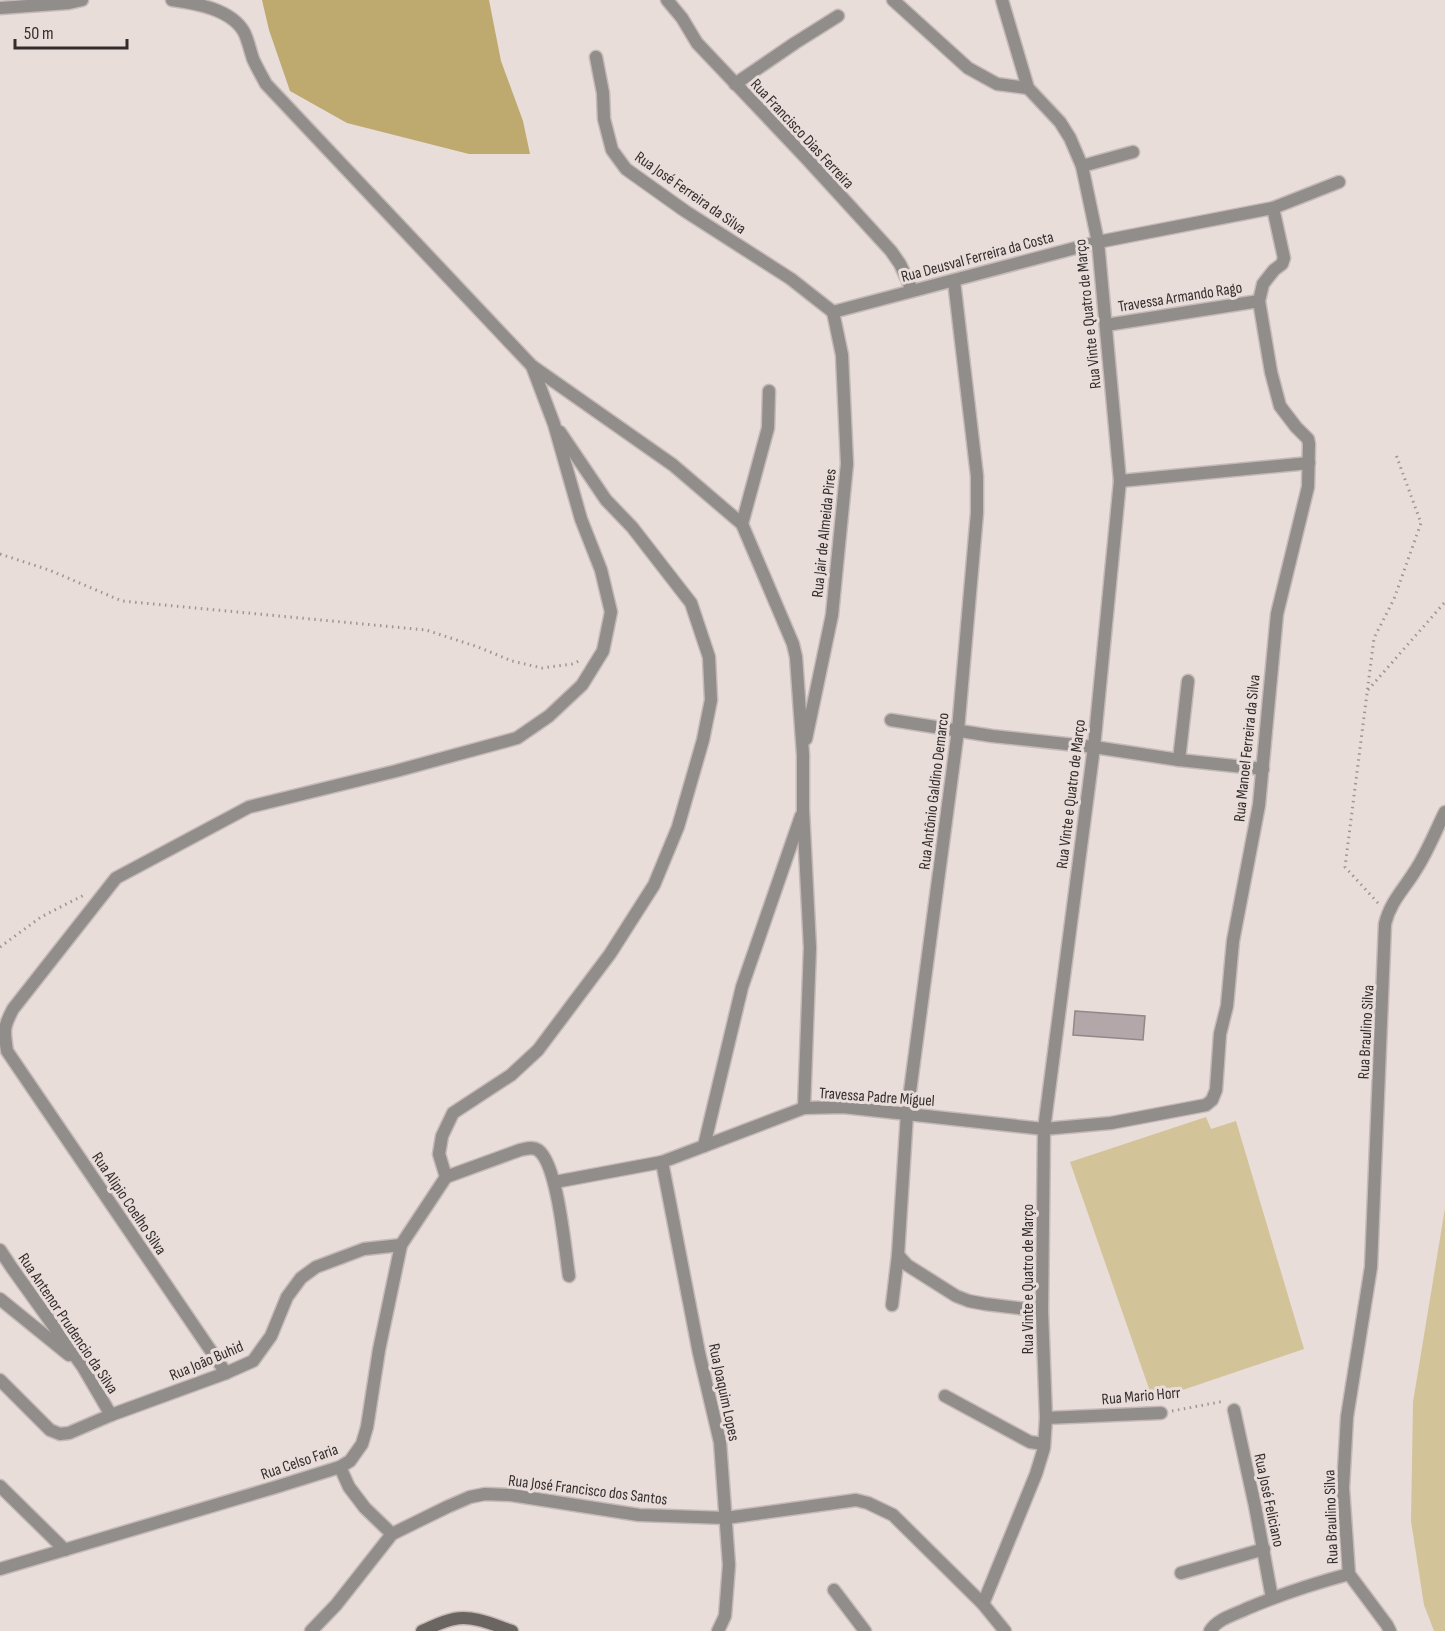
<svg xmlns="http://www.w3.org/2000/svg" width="1445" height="1631" font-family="'Sofia Sans Condensed',sans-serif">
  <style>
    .green { fill: #d3c399 }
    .forest { fill: #bea96f }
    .building { fill: #b4a7a9; stroke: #938789; stroke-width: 1.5 }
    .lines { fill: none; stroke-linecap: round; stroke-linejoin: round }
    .minor-casing { stroke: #c5bab7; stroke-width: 15 }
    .secondary-casing { stroke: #c5bab7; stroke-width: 15 }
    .path { stroke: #9f9694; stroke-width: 3; stroke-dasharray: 1.5 4.5; stroke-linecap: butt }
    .minor { stroke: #908d8a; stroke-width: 12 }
    .secondary { stroke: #6b6561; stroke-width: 12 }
    .labels { text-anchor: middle; stroke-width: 6; stroke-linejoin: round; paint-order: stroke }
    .street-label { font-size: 16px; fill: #332e2d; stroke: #e9ddda }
  </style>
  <rect width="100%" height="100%" fill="#e9ddda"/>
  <g class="green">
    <path d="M1206 1117 1211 1129 1236 1121 1304 1349 1153 1400 1070 1162Z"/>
    <path d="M1445 1208V1631H1434L1424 1605 1411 1521 1413 1402Z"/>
  </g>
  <path class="forest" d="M262 0H489L501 61 523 121 530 154H469L347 123 290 91 269 30Z"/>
  <path class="building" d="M1075 1011 1145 1016 1143 1040 1073 1035Z"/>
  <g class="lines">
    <defs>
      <g id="minor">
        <path d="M172 0C195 3 231 9 244 32 248 40 250 50 253 59 257 68 262 76 266 84L532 366 673 465 742 524 793 644 796 657 803 755V810L810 948 804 1108"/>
        <path d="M667 0 682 18 697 43 807 159 891 251 900 264 912 290"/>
        <path d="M893 0 968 68 997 84 1028 88"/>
        <path d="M0 8 69 3 82 0"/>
        <path d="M596 57 603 93 604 119 612 150 626 169 685 211 791 279 833 312"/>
        <path d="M735 84 795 43 838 16"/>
        <path d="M1082 166 1133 152"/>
        <path d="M833 312 1098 242 1273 208 1339 182"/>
        <path d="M1106 325 1259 301"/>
        <path d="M1120 481 1309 463"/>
        <path d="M742 524 768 428 769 391"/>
        <path d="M891 720 992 736 1094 747 1179 760 1263 769"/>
        <path d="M806 739 832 615 847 464 842 355 833 312"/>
        <path d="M1179 760 1188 681"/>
        <path d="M704 1146 742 987 801 816"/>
        <path d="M662 1162 699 1353 720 1442 729 1565 725 1616 718 1631"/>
        <path d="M446 1177 439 1154 442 1136 453 1113 511 1075 538 1050 610 954 654 885 678 827 703 740 711 700 709 657 691 603 632 527 606 500 560 432"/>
        <path d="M446 1177 520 1150C526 1149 532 1146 538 1150 558 1164 565 1251 569 1276"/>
        <path d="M555 1182 662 1162 804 1108 843 1107 1044 1129 1111 1123 1206 1105 1212 1100 1216 1090 1220 1034 1227 1006 1233 941 1259 805 1277 614 1308 487 1309 444 1308 439 1296 427 1280 406 1271 372 1259 301 1263 284 1274 270 1282 264 1284 258 1273 208"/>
        <path d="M0 1250 12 1268 83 1367 111 1415"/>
        <path d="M898 1255 907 1265 956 1296 969 1301 985 1304 1042 1311"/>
        <path d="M0 1299 69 1355"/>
        <path d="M892 1305 898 1255 907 1114 958 730 977 513V476L954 281"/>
        <path d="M226 1373 7 1051C4 1030 3 1028 13 1009L116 878 249 807 396 771 517 738 549 716 582 685 603 651 611 612 601 570 581 519 554 424 532 366"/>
        <path d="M0 1380 50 1430 60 1434 69 1433 111 1415 226 1373 253 1361 271 1336 287 1297 301 1278 316 1267 364 1249 401 1245"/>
        <path d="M945 1396 1030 1442 1044 1444"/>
        <path d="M1234 1410 1255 1506 1272 1598"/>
        <path d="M1046 1418 1161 1413"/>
        <path d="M340 1467 349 1487 365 1508 392 1534"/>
        <path d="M0 1486 65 1550"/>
        <path d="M0 1569 276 1487 340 1467 350 1461 362 1444 367 1427 379 1350 401 1245 446 1177"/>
        <path d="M1181 1573 1264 1549"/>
        <path d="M834 1590 865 1631"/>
        <path d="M983 1604 1036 1474 1044 1448 1046 1418 1042 1311 1044 1129 1094 747 1120 481 1098 242 1082 166 1070 138 1060 122 1028 88 1002 0"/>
        <path d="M311 1631 336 1605 392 1534 447 1507 470 1497 485 1494 511 1495 639 1515 726 1518 856 1500 868 1503 893 1515 983 1604 1005 1631"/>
        <path d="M1210 1631C1217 1619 1234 1615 1246 1609 1281 1594 1312 1584 1349 1574"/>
        <path d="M1390 1631 1387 1625 1349 1574 1343 1488 1347 1417 1371 1267 1385 924C1390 902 1404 889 1415 871 1427 853 1435 832 1445 812"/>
      </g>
      <path id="secondary" d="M422 1631C432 1627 443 1621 454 1619 474 1615 494 1625 512 1631"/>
    </defs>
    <use href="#minor" class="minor-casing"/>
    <use href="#secondary" class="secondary-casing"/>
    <g class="path">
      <path d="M0 554 49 570 122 601 426 630 478 647 512 661 542 668 572 664 581 660"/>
      <path d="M1368 690 1445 602"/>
      <path d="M1378 903 1345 867 1374 638 1394 599 1421 523 1395 452"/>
      <path d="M0 947 41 917 86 894"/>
      <path d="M1172 1411 1225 1401"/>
    </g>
    <use href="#minor" class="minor"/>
    <use href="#secondary" class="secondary"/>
  </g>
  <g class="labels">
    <g class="street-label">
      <text transform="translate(803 133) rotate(47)" y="6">Rua Francisco Dias Ferreira</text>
      <text transform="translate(691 192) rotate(35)" y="6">Rua José Ferreira da Silva</text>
      <text transform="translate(977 256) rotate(-15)" y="6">Rua Deusval Ferreira da Costa</text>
      <text transform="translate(1180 296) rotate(-9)" y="6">Travessa Armando Rago</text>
      <text transform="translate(1087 314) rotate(-96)" y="6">Rua Vinte e Quatro de Março</text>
      <text transform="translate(823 533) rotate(-84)" y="6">Rua Jair de Almeida Pires</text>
      <text transform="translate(1246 748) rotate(-84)" y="6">Rua Manoel Ferreira da Silva</text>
      <text transform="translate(933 791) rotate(-83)" y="6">Rua Antônio Galdino Demarco</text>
      <text transform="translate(1070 794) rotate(-83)" y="6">Rua Vinte e Quatro de Março</text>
      <text transform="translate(1365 1032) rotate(-87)" y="6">Rua Braulino Silva</text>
      <text transform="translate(877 1096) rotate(4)" y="6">Travessa Padre Miguel</text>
      <text transform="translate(130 1203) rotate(56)" y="6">Rua Alipio Coelho Silva</text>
      <text transform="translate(1027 1279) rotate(-90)" y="6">Rua Vinte e Quatro de Março</text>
      <text transform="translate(69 1323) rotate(56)" y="6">Rua Antenor Prudencio da Silva</text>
      <text transform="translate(206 1360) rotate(-23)" y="6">Rua João Buhid</text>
      <text transform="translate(725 1392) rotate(78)" y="6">Rua Joaquim Lopes</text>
      <text transform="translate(1141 1395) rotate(-5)" y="6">Rua Mario Horr</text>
      <text transform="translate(299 1461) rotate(-19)" y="6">Rua Celso Faria</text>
      <text transform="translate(588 1489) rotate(7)" y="6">Rua José Francisco dos Santos</text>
      <text transform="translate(1270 1500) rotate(78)" y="6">Rua José Feliciano</text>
      <text transform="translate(1330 1517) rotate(-92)" y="6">Rua Braulino Silva</text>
    </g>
  </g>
  <path d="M15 39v9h112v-9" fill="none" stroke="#332e2d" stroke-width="3"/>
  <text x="24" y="39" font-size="18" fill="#332e2d" stroke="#e9ddda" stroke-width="4.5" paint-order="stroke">50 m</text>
</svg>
